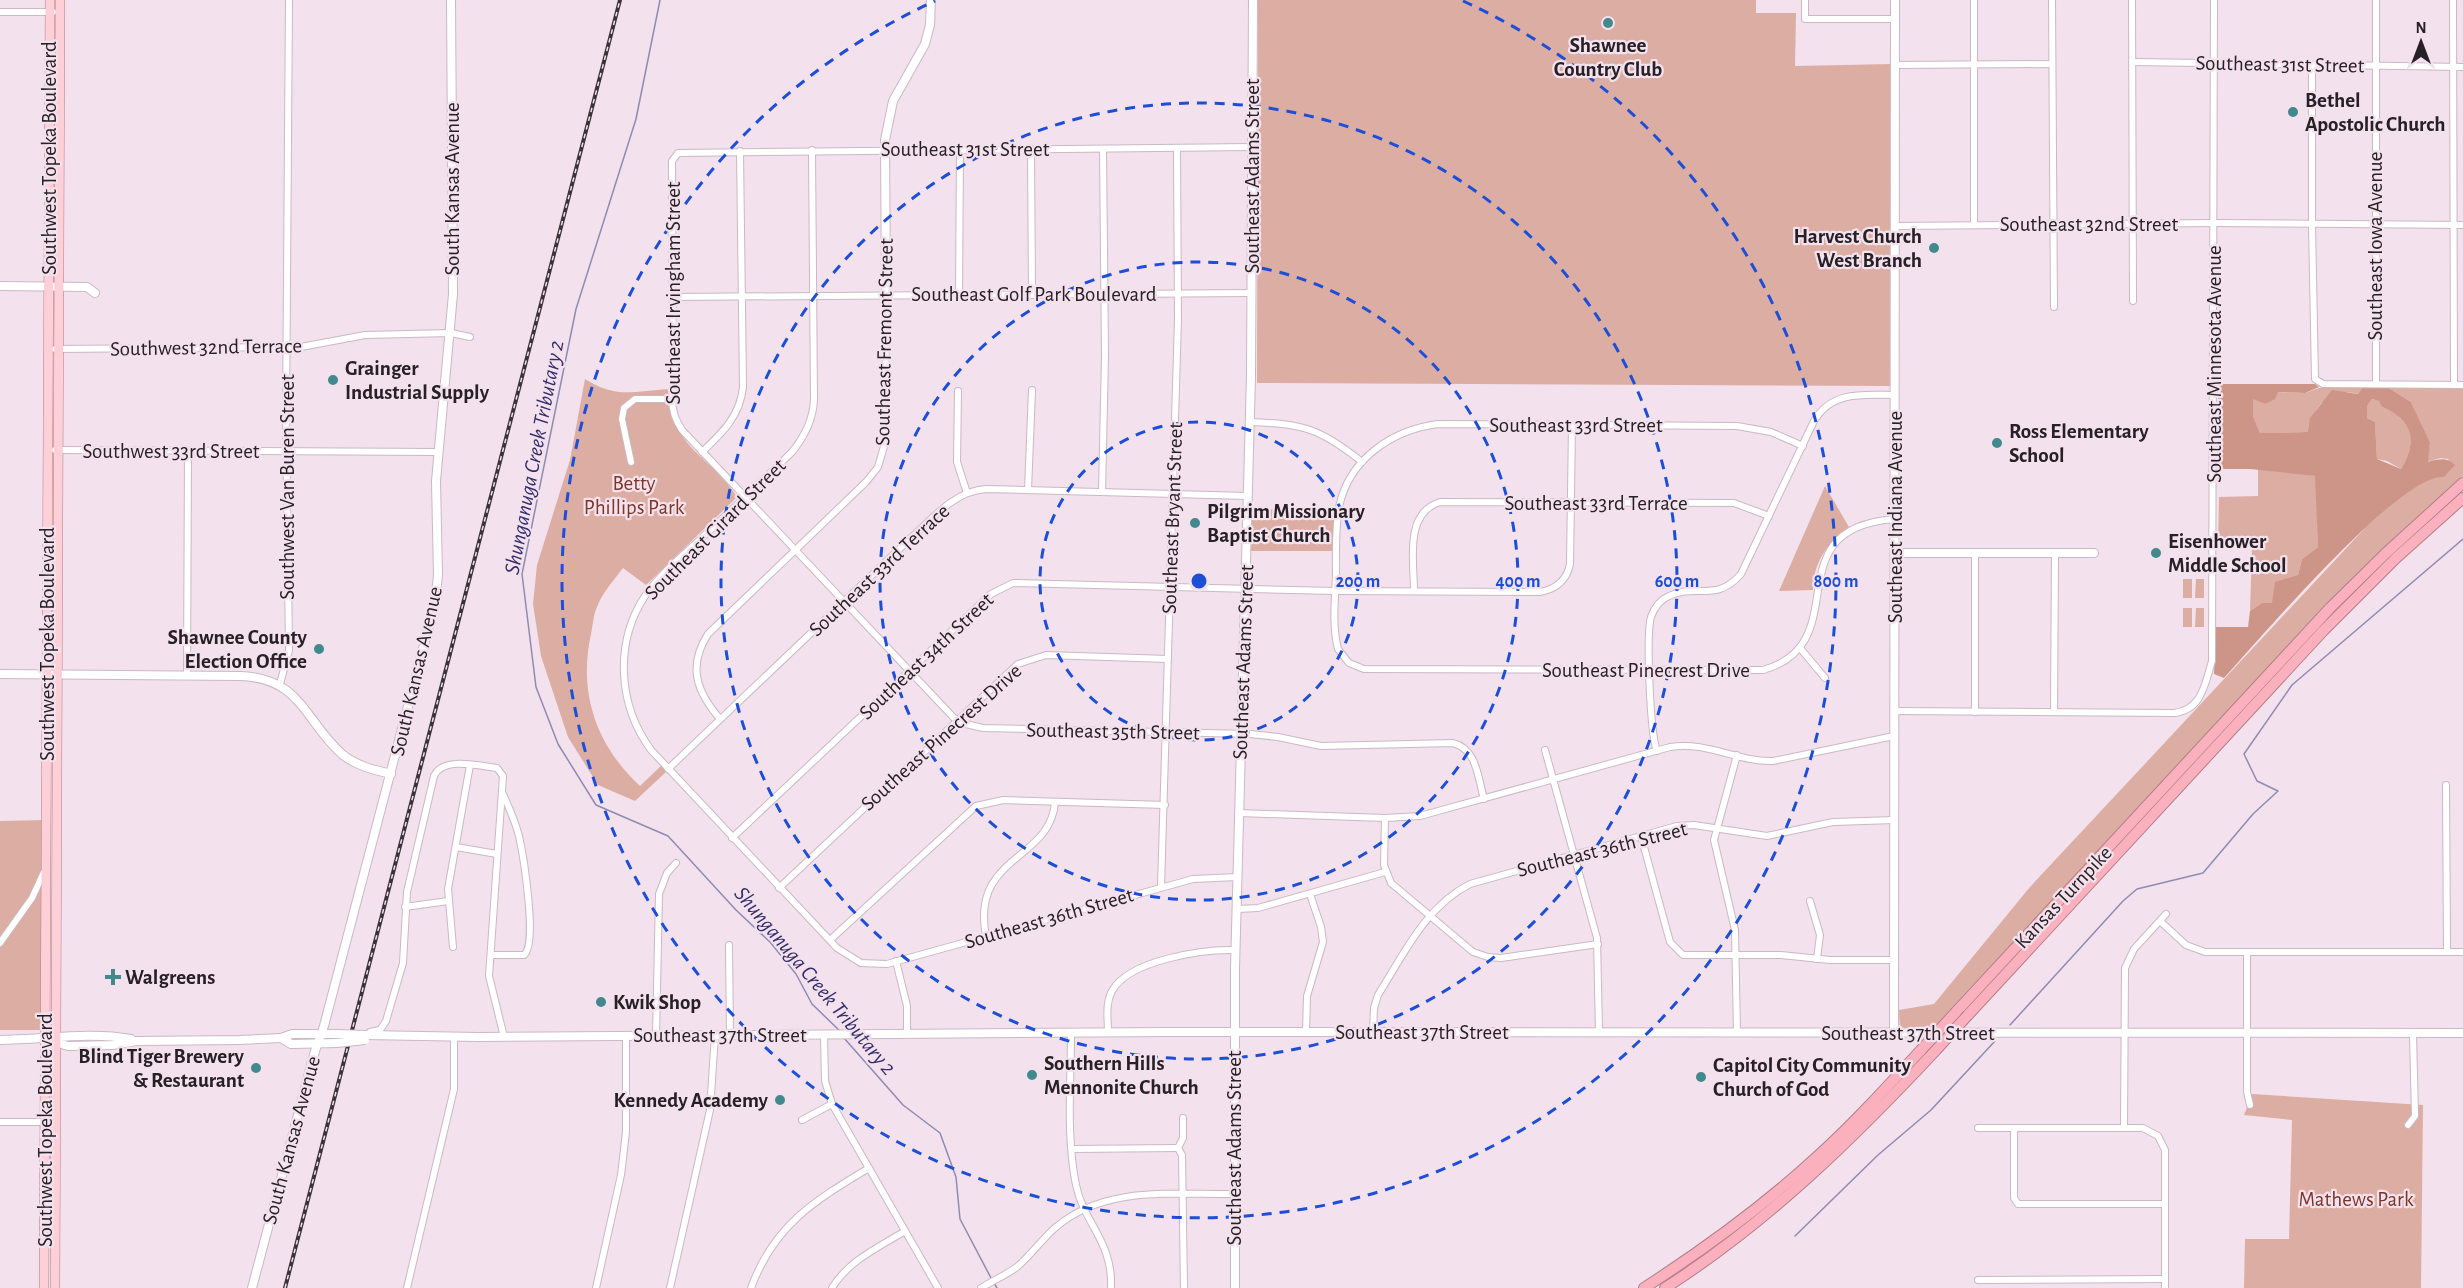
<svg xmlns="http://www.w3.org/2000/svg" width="2463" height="1288" font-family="'Alegreya Sans',sans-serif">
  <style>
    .green { fill: #dcada2 }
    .forest { fill: #cd9587; fill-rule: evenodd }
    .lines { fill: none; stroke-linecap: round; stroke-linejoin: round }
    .stream { stroke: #8d8cb1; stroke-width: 1.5 }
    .street-casing { stroke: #cab9c4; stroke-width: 8 }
    .secondary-casing { stroke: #cab9c4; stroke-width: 10 }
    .primary-casing { stroke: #b17e88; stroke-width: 10 }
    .highway-casing { stroke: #b17e88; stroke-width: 12 }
    .street { stroke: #fff; stroke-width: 6 }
    .secondary { stroke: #fff; stroke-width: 8 }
    .primary { stroke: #fdd0d8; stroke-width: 9 }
    .highway { stroke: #fbb0be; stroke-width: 10 }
    .rail-casing { stroke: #3b3339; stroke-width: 4 }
    .rail { stroke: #f3e1ed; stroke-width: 1.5; stroke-dasharray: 4.5; stroke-linecap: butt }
    .secondary-bridge-casing { stroke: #cab9c4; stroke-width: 10; stroke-linecap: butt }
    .highway-bridge-casing { stroke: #b17e88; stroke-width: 12; stroke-linecap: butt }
    .secondary-bridge { stroke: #fff; stroke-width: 8 }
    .highway-bridge { stroke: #fbb0be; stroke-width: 10 }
    .ring { fill: none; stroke: #1d4ed8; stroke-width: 3; stroke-dasharray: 10 8 }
    .poi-dot { fill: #41898d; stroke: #f3e1ed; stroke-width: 2 }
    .labels { text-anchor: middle; stroke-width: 4.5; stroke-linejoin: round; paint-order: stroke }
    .poi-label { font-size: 21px; font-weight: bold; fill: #272025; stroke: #f3e1ed; text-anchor: start }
    .street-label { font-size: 21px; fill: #272025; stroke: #f3e1ed }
    .park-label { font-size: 21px; fill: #7c3626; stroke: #f3e1ed }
    .water-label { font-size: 22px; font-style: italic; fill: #342f6b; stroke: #f3e1ed }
    .centre { fill: #1d4ed8; stroke: #f3e1ed; stroke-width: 3 }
    .ring-label { font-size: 18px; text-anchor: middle; font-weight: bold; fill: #1d4ed8; stroke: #f3e1ed; stroke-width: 4.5; stroke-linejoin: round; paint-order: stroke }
  </style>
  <rect width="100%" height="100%" fill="#f3e1ed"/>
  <g class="green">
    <path d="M1258 0H1756V13H1796L1795 66 1891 64V386L1257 383Z"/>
    <path d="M585 379C616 399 634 391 669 389 674 454 708 451 737 497L646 585 623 568C614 580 602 593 597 607 593 615 593 626 591 634 578 693 596 745 640 786L662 765 667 771 635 801 598 785 568 737 541 656 533 604 537 565 570 460Z"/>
    <path d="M2319 388H2362L2358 394C2331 386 2312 406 2309 432L2260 433 2253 416 2252 398 2265 404 2277 392 2305 393Z"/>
    <path d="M2389 388H2463V476L2323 608 1935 1029 1900 1028 1899 1010 1934 1004 2030 887 2366 527 2402 495 2434 476 2449 459 2440 458 2427 462 2430 442 2411 402Z"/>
    <path d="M2372 399 2380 401 2382 407C2414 421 2418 441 2401 469L2387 461 2377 459 2375 422 2367 418V406Z"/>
    <path d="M2258 469 2316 476 2318 547 2302 559 2298 575 2272 603H2262L2250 611 2252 547H2218L2219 497 2258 496Z"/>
    <path d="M1825 486 1849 527C1827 543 1813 563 1813 590L1779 591Z"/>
    <path d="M1252 509 1335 511 1333 551H1251Z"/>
    <rect x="2183" y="579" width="9" height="19"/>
    <path d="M2196 579H2204V598H2195Z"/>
    <rect x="2183" y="608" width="9" height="19"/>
    <path d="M2196 608H2204V627H2195Z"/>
    <path d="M46 820 45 1030H0V821Z"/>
    <path d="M2252 1094 2423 1105 2421 1288H2244L2245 1239H2289L2292 1120 2244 1115Z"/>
  </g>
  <path class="forest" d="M2218 384H2315L2319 387 2305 393 2278 392 2275 399 2265 404 2253 399V416L2260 433 2308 432 2310 418 2332 390 2358 394 2362 388H2389L2411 402 2430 442 2428 462C2439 459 2446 457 2455 465L2444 477C2401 472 2259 640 2224 678L2214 674 2216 627H2248L2250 611 2262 603H2272L2275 582 2298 575 2302 559 2318 547 2315 476 2250 469H2219ZM2372 399 2379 401 2382 407C2413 420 2418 441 2401 469L2377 459 2375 422 2367 418V406Z"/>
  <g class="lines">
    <g class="stream">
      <path d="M660 0 636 119 576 309 522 574 536 687 558 744 596 805 668 836 736 910 770 942 796 974 812 1004 840 1031"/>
      <path d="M2010 1025 2123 901 2137 889 2203 873 2253 814 2278 791 2257 781 2244 754 2292 685 2463 539"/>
      <path d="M844 1038 903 1105 940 1133 956 1177 960 1219 991 1278"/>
      <path d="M1795 1236 1878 1155 1931 1110 1995 1041"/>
      <path d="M994 1283 997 1288"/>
    </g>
    <defs>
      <g id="street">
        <path d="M1805 0V19H1895"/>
        <path d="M1974 0V225"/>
        <path d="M2052 0 2054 307"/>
        <path d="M2132 0 2133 301"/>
        <path d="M2376 0V384"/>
        <path d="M2453 0 2454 385"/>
        <path d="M0 12H53"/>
        <path d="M2132 62 2463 67"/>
        <path d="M1895 65 2052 64"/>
        <path d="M2312 65V224L2315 379 2323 384 2463 385"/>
        <path d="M1252 147 678 153 672 161 673 387C670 404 673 417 682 430L954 718 966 724 983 728 1250 734 1278 737 1321 746 1453 743C1477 749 1478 778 1484 799"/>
        <path d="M1031 149 1032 295"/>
        <path d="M812 150 814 400C813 420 805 436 792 452 764 479 735 507 706 534 686 553 661 572 645 596 614 643 618 705 651 750L837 948 861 963 887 964 1193 879 1238 877"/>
        <path d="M1896 226 2215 223 2463 225"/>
        <path d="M959 295 960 151"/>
        <path d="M673 297 1251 293"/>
        <path d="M55 349 301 347 365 335 451 333 470 337"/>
        <path d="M958 391 957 462 967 493"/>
        <path d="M1250 422C1303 424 1320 428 1362 462"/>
        <path d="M1803 446 1771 432 1737 426 1438 424C1392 430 1349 459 1339 507 1335 529 1336 553 1336 576 1335 599 1332 626 1338 649L1349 663 1364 669 1763 670C1859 643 1771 528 1895 519"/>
        <path d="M55 450 438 452"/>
        <path d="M702 452C723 432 740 416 743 387L740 151"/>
        <path d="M631 462 622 419 624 408 635 399H671"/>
        <path d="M1028 490 1032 390"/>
        <path d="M1102 492 1105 356 1103 149"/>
        <path d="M1975 553V712"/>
        <path d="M1414 591C1414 561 1404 513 1440 502L1734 503 1769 516"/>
        <path d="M1800 648 1825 678"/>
        <path d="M187 676 188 451"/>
        <path d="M280 684 289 650 286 419 289 0"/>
        <path d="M1895 711 2174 713C2202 710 2205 684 2212 661L2214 0"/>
        <path d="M2054 712 2055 552"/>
        <path d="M720 719C697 692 687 667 708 634L866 482 878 467 885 443 886 295"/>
        <path d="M1545 750 1597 938 1599 1033"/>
        <path d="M1657 751C1650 733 1646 635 1651 617 1654 608 1660 600 1669 596 1696 583 1716 603 1741 574L1814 421C1832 390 1864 395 1895 395"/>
        <path d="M1737 755 1714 840 1735 930 1737 1033"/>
        <path d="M668 769 912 537C934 517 955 491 986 489L1248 496"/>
        <path d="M2446 785 2447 952"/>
        <path d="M1239 813 1385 818 1420 816 1670 747C1708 741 1736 762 1773 761L1894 736"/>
        <path d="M1385 818 1384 865 1391 883 1473 952 1488 957 1501 958 1598 944"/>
        <path d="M1641 836 1670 942 1683 955H1781L1830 960H1894"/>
        <path d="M732 838 991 594 1013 583 1335 591 1540 592C1556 589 1567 580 1570 564L1572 425"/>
        <path d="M456 847 497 854"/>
        <path d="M1161 887 1178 319 1177 149"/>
        <path d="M779 888 1018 664 1046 655 1168 659"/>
        <path d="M1810 901 1820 935 1817 959"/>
        <path d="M405 907 448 901"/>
        <path d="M1237 909 1258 908 1385 872"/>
        <path d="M2160 921 2186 945 2205 952H2463"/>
        <path d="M986 936C970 855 1051 861 1055 802"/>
        <path d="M830 940 976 806 1003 800 1165 805"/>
        <path d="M0 943 32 898 44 872"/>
        <path d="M729 945 730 1035"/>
        <path d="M453 947 448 889 470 765"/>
        <path d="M2247 952V1092L2250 1105"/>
        <path d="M492 955H524C538 944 523 854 519 836 515 821 509 807 502 792"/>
        <path d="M896 961 907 1006V1034"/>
        <path d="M370 1032 380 1030 386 1021 403 963 407 892 434 776C443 756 479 766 497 768L503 776 489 976 504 1037"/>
        <path d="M1108 1032C1108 1019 1105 1004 1112 991 1129 960 1203 949 1236 950"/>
        <path d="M1306 1032 1307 996 1323 942 1321 927 1310 894"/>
        <path d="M1373 1032 1374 1008 1378 995C1404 954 1425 907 1470 884L1677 826 1694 825 1767 836 1833 822 1895 820"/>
        <path d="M1071 1033C1071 1082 1066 1136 1076 1185 1084 1224 1113 1241 1111 1288"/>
        <path d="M824 1035 825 1081 832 1104 938 1288"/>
        <path d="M656 1036 659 894 667 873 676 863"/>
        <path d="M802 1120 832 1104"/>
        <path d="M0 1122H55"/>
        <path d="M2408 1125 2415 1116 2413 1033"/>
        <path d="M1978 1128H2143L2158 1136 2165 1150V1288"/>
        <path d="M2014 1128V1198L2018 1204H2164"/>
        <path d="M2124 1128 2125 968 2134 949 2166 914"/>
        <path d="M1178 1148 1182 1155 1184 1288"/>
        <path d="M1178 1148 1183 1138V1118"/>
        <path d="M1072 1149 1178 1148"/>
        <path d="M1978 1280 2165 1279"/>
        <path d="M407 1288 454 1089V1037"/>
        <path d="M596 1288 621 1175 626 1132V1036"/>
        <path d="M670 1288 710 1110 715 1035"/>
        <path d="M751 1288C774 1225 814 1201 869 1168"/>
        <path d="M832 1288C848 1261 879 1247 905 1231"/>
        <path d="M981 1288C992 1281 1006 1275 1017 1267 1031 1255 1042 1239 1056 1227 1106 1185 1173 1195 1234 1194"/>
      </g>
      <g id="secondary">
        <path d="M0 286 87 287 95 293"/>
        <path d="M886 295 885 140 893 101 925 44 930 25 931 0"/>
        <path d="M1895 553H2094"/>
        <path d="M0 674 240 676C302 678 304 721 343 755 357 766 374 770 391 774"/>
        <path d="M1894 1033 1895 0"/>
        <path d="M366 1035 478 1037 1170 1032 2463 1033"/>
        <path d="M281 1038 291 1044 337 1043"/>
        <path d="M45 1039 68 1046 112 1045 137 1041 240 1040 281 1038 292 1034H338"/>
        <path d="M0 1040C43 1040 88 1031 131 1039"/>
        <path d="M252 1288 315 1051 324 1026 435 603 438 575 436 481 453 294 451 0"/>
        <path d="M1235 1288V968L1251 376 1253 0"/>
      </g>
      <g id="primary">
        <path d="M44 1288 50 0"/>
        <path d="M55 1288 60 0"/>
      </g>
      <g id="highway">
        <path d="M1956 1012 2330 608 2386 553 2463 483"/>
        <path d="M1968 1015 2323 631 2396 558 2463 498"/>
        <path d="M1644 1288C1706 1248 1765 1205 1819 1155 1855 1122 1888 1086 1921 1050"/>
        <path d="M1665 1288C1768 1222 1853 1139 1936 1050"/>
      </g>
    </defs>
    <use href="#street" class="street-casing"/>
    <use href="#secondary" class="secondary-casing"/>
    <use href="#primary" class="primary-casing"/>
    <use href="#highway" class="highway-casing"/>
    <use href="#street" class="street"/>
    <use href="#secondary" class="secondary"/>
    <use href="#primary" class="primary"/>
    <use href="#highway" class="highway"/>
    <defs>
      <path id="rail" d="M285 1288 620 0"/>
    </defs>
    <use href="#rail" class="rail-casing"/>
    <use href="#rail" class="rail"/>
    <defs>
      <g id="secondary-bridge">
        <path d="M338 1034 366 1035"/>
        <path d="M337 1043 365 1040"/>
      </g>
      <g id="highway-bridge">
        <path d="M1921 1050 1956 1012"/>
        <path d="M1936 1050 1968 1015"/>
      </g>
    </defs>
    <use href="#secondary-bridge" class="secondary-bridge-casing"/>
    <use href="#highway-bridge" class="highway-bridge-casing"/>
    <use href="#secondary-bridge" class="secondary-bridge"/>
    <use href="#highway-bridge" class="highway-bridge"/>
  </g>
  <g class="ring">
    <circle cx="1199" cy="581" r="159"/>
    <circle cx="1199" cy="581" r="319"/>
    <circle cx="1199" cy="581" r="478"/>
    <path d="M1463 1A637 637 0 1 1 935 1"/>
  </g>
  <g class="poi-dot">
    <circle cx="1608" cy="23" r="6"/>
    <circle cx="2293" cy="112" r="6"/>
    <circle cx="1934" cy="248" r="6"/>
    <circle cx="333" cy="380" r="6"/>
    <circle cx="1997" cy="443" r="6"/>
    <circle cx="1195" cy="523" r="6"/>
    <circle cx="2156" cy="553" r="6"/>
    <circle cx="319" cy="649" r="6"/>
    <path d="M110 968h6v6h6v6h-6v6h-6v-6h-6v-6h6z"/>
    <circle cx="601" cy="1002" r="6"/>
    <circle cx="256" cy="1068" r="6"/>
    <circle cx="1032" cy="1075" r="6"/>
    <circle cx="1701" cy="1077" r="6"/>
    <circle cx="780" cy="1100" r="6"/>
  </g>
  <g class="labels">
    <g class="poi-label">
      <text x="1608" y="52" text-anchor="middle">Shawnee<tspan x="1608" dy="24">Country Club</tspan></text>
      <text x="2305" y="107">Bethel<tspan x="2305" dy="24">Apostolic Church</tspan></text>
      <text x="1922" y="243" text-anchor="end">Harvest Church<tspan x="1922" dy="24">West Branch</tspan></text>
      <text x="345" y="375">Grainger<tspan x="345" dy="24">Industrial Supply</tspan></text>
      <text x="2009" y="438">Ross Elementary<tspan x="2009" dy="24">School</tspan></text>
      <text x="1207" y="518">Pilgrim Missionary<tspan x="1207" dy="24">Baptist Church</tspan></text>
      <text x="2168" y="548">Eisenhower<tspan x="2168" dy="24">Middle School</tspan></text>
      <text x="307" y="644" text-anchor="end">Shawnee County<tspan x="307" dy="24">Election Office</tspan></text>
      <text x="125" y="984">Walgreens</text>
      <text x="613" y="1009">Kwik Shop</text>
      <text x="244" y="1063" text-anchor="end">Blind Tiger Brewery<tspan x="244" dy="24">&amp; Restaurant</tspan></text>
      <text x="1044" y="1070">Southern Hills<tspan x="1044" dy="24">Mennonite Church</tspan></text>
      <text x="1713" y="1072">Capitol City Community<tspan x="1713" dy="24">Church of God</tspan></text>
      <text x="768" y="1107" text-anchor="end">Kennedy Academy</text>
    </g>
    <g class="street-label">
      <text transform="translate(2280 64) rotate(1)" y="7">Southeast 31st Street</text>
      <text x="965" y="156">Southeast 31st Street</text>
      <text transform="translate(49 158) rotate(-90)" y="7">Southwest Topeka Boulevard</text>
      <text transform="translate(1252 176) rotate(-90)" y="7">Southeast Adams Street</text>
      <text transform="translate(452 189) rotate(-90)" y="7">South Kansas Avenue</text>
      <text x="2089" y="231">Southeast 32nd Street</text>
      <text transform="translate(2375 246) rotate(-90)" y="7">Southeast Iowa Avenue</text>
      <text transform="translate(673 293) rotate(-90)" y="7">Southeast Irvingham Street</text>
      <text x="1034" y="301">Southeast Golf Park Boulevard</text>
      <text transform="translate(884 342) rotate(-89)" y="7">Southeast Fremont Street</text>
      <text transform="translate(206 347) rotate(-1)" y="7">Southwest 32nd Terrace</text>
      <text transform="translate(2214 364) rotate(-90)" y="7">Southeast Minnesota Avenue</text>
      <text x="1576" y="432">Southeast 33rd Street</text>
      <text x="171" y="458">Southwest 33rd Street</text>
      <text transform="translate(287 487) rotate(-90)" y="7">Southwest Van Buren Street</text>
      <text x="1596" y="510">Southeast 33rd Terrace</text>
      <text transform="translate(1895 517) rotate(-90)" y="7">Southeast Indiana Avenue</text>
      <text transform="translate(1172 518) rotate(-88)" y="7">Southeast Bryant Street</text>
      <text transform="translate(715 529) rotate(-45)" y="7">Southeast Girard Street</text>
      <text transform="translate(879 570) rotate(-43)" y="7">Southeast 33rd Terrace</text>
      <text transform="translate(47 644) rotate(-90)" y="7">Southwest Topeka Boulevard</text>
      <text transform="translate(926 656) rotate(-43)" y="7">Southeast 34th Street</text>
      <text transform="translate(1243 662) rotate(-88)" y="7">Southeast Adams Street</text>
      <text x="1646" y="677">Southeast Pinecrest Drive</text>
      <text transform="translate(416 671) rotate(-77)" y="7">South Kansas Avenue</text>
      <text transform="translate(1113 731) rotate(1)" y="7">Southeast 35th Street</text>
      <text transform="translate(941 737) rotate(-42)" y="7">Southeast Pinecrest Drive</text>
      <text transform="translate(1602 849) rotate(-14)" y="7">Southeast 36th Street</text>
      <text transform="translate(2063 897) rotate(-47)" y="7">Kansas Turnpike</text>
      <text transform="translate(1049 918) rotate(-16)" y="7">Southeast 36th Street</text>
      <text x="1422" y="1039">Southeast 37th Street</text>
      <text x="1908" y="1040">Southeast 37th Street</text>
      <text x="720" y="1042">Southeast 37th Street</text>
      <text transform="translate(45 1130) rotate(-90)" y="7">Southwest Topeka Boulevard</text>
      <text transform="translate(291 1140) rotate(-75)" y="7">South Kansas Avenue</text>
      <text transform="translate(1234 1148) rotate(-90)" y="7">Southeast Adams Street</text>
    </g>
    <g class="park-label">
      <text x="634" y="490">Betty<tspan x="634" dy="24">Phillips Park</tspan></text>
      <text x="2356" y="1206">Mathews Park</text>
    </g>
    <g class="water-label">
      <text transform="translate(533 457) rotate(-79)" y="8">Shunganuga Creek Tributary 2</text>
      <text transform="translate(816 980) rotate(50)" y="8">Shunganuga Creek Tributary 2</text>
    </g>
  </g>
  <circle cx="1199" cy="581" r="9" class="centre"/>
  <g class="ring-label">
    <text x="1358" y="587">200 m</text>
    <text x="1518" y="587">400 m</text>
    <text x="1677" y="587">600 m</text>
    <text x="1836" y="587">800 m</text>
  </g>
  <g transform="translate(2421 42)" stroke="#f3e1ed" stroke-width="4.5" paint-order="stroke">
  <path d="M0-4.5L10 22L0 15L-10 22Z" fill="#272025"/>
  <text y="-9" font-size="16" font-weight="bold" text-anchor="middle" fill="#272025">N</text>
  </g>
</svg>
